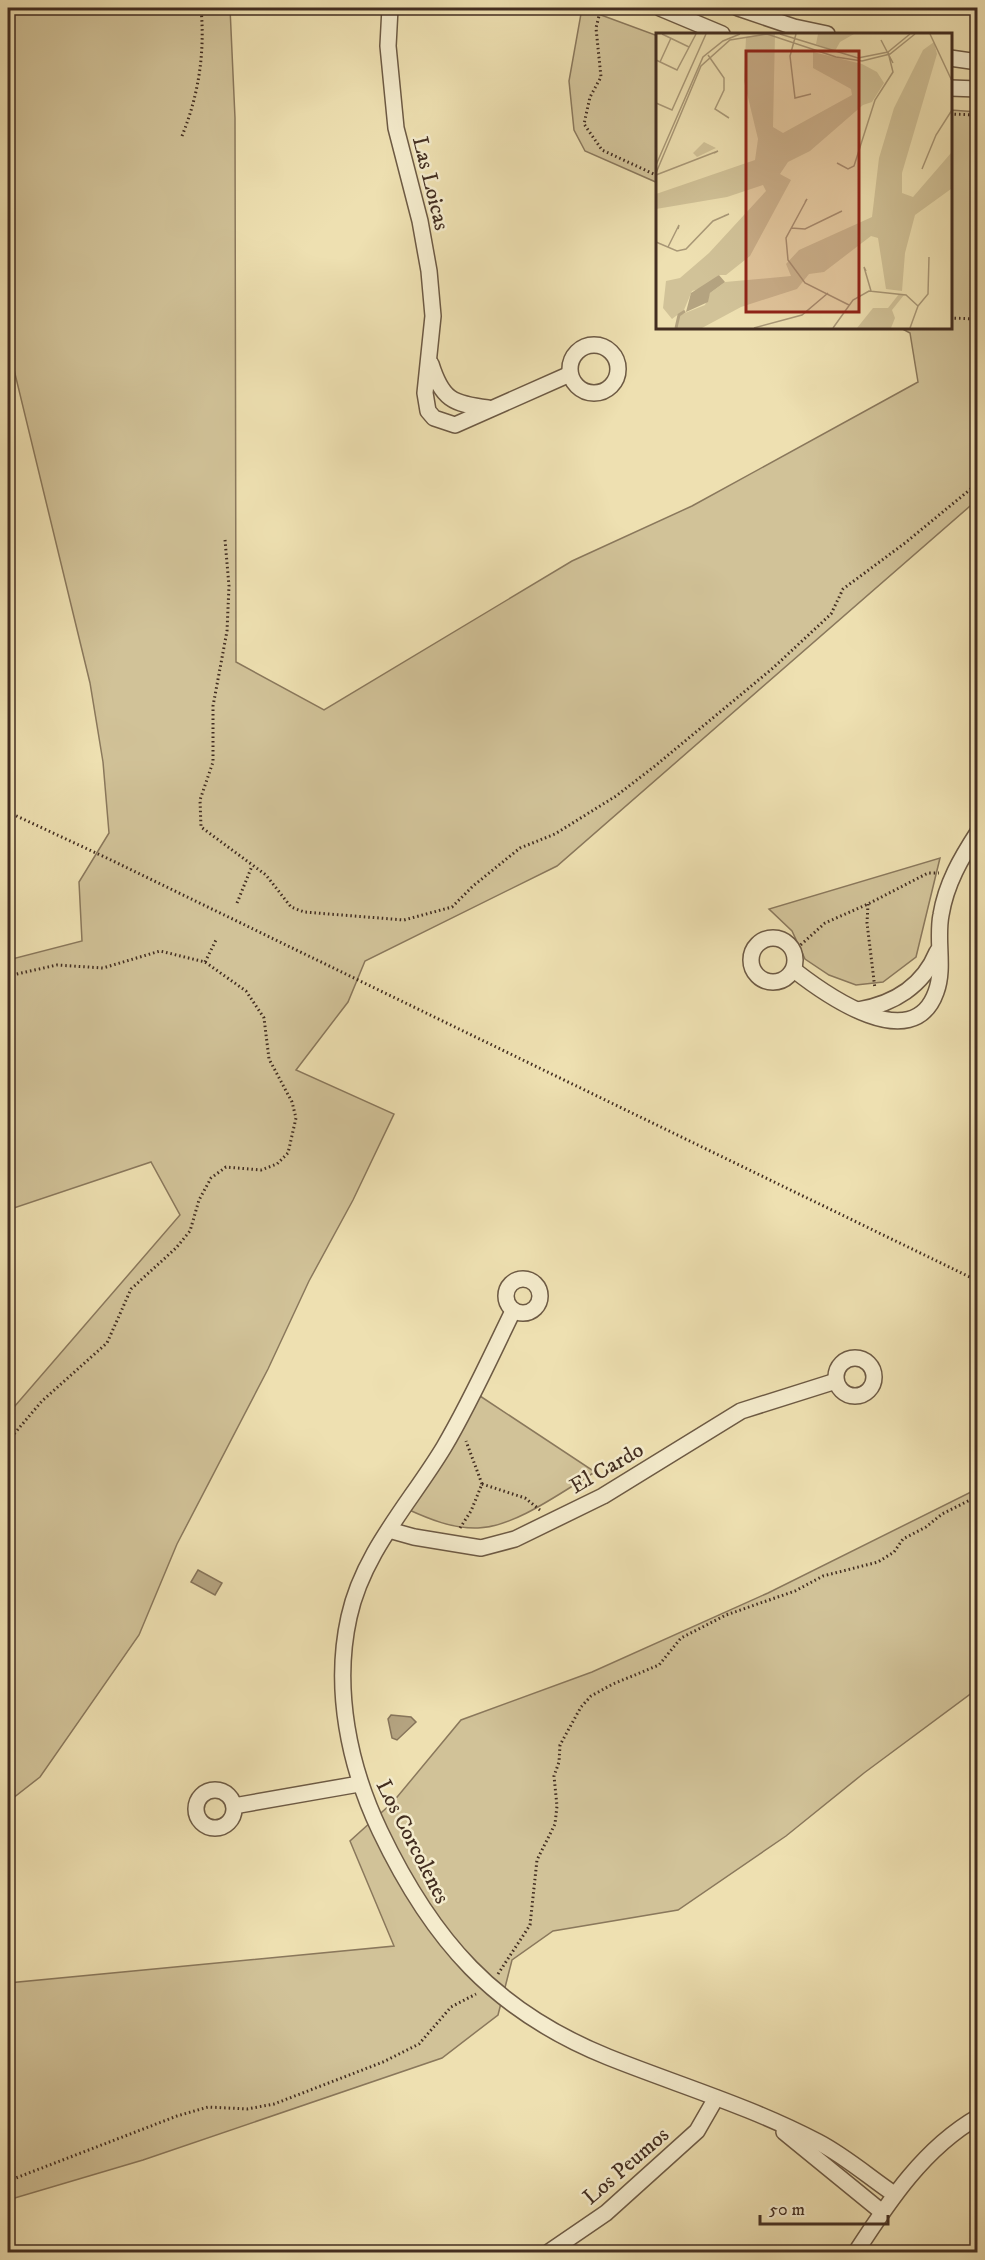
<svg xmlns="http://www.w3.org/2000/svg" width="985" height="2260" font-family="'IM FELL DW Pica',serif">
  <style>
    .green { fill: #d1c298; stroke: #8a785c; stroke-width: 1.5 }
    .water { fill: #b4a380; stroke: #86745a; stroke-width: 1.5 }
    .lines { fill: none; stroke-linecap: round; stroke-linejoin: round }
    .minor-casing { stroke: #6d5a44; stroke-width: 18 }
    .path { stroke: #422d20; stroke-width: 3; stroke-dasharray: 1.5 3; stroke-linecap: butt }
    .minor { stroke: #f4ebcc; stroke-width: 15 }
    .labels { text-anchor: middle; stroke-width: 5; stroke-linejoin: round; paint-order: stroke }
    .street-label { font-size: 22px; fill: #422d20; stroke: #f4ebcc }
    .inset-river { fill: none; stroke: #b4a380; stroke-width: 3 }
    .inset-road { fill: none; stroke: #a99877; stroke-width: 1.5 }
    .view { fill: #8f2418; fill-opacity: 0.15; stroke: #8f2418; stroke-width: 3 }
    .inset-edge { fill: none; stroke: #422d20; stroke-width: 3 }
  </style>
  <rect width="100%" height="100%" fill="#eee0b1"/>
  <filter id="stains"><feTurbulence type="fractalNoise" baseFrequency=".00333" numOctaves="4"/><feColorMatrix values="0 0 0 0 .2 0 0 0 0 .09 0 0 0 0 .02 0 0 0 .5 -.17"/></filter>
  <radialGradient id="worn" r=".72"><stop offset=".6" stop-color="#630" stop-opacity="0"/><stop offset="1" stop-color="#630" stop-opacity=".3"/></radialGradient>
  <g class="green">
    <path d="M8 8H230L235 118 236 662 324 710 572 561 692 506 918 382 910 333 899 327H950L951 110 978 112 977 500 557 866 365 961 348 1002 296 1070 394 1114 353 1200 309 1281 268 1369 177 1544 139 1635 40 1777 8 1802V1414L180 1215 151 1162 8 1210V960L82 941 79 882 109 833 103 762 90 683 8 345Z"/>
    <path d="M582 8 658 36V183L585 151 574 130 569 81Z"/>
    <path d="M940 858 916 957 883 982 856 985 829 975 805 959 792 931 769 909Z"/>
    <path d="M480 1396 595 1472C563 1491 515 1527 478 1528 453 1529 429 1519 407 1509Z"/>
    <path d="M977 1489V1689L864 1773 786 1836 678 1910 553 1931 512 1960 498 2015 442 2058 143 2160 8 2200V1983L394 1946 350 1841 393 1802 461 1720 592 1672 768 1593Z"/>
  </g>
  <g class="water">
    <path d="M198 1570 222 1583 215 1595 191 1582Z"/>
    <path d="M391 1715 411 1717 416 1722 397 1740 392 1738 388 1719Z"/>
  </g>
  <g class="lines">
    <defs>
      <g id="minor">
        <path d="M390 8 388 46 396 128 420 221 429 271 433 316 425 393 428 411 434 418 455 425 570 374"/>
        <path d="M660 8 722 34"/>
        <path d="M738 8 794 27 827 34"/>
        <path d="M950 58 978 62"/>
        <path d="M950 88 978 89"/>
        <circle cx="594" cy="369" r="24"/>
        <path d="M431 364C442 399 452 404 488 408"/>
        <circle cx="773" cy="960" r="22"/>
        <path d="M794 970C826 995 913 1057 936 992 945 968 936 940 941 915 946 884 961 858 978 832"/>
        <path d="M858 1010C893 1004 923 986 937 952"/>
        <circle cx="523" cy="1296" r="17"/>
        <path d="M513 1311C491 1356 470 1403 444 1447 411 1502 363 1552 349 1617 333 1689 349 1766 380 1831 432 1940 494 2011 608 2057 678 2085 752 2107 818 2142 845 2156 869 2177 894 2194"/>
        <circle cx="855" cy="1377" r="19"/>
        <path d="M389 1530 414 1537 481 1548 515 1539 603 1496 741 1411 836 1381"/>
        <circle cx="215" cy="1809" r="19"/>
        <path d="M234 1806 359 1784"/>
        <path d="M784 2132 882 2212"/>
        <path d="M549 2252 606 2213 697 2131 716 2098"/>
        <path d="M856 2252C889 2201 924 2148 978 2117"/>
      </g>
    </defs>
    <use href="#minor" class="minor-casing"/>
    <g class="path">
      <path d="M601 8 596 28 601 77 590 97 584 124 602 150 658 176"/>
      <path d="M950 114 978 115"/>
      <path d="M182 136C199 94 205 52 201 8"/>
      <path d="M950 318 978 319"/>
      <path d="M225 540 229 586 227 631 213 706V762L200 800 201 827 266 875 291 907 304 912 404 920 452 907 473 886 520 848 555 834 616 796 655 766 773 668 831 614 843 589 905 543 978 483"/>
      <path d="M8 812 111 860 978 1281"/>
      <path d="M237 903 252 866"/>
      <path d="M868 904 867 923 875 989"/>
      <path d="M794 951 825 923 868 904 928 873H939"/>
      <path d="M205 962 217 938"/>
      <path d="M8 976 57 965 103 968 160 951 205 962 246 991 264 1018 269 1059 292 1102 296 1118 288 1153 277 1164 261 1170 226 1167 211 1178 199 1200 190 1231 176 1248 131 1289 107 1343 42 1401 8 1441"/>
      <path d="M482 1484 525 1498 540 1510"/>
      <path d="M460 1528 471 1511 482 1484 466 1441"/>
      <path d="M498 1974 530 1925 537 1860 555 1824 557 1806 554 1776 559 1762 560 1745 581 1707 591 1696 613 1684 659 1665 681 1638 726 1615 795 1591 823 1576 878 1562 894 1552 903 1539 926 1527 942 1514 978 1496"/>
      <path d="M8 2181 177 2116 208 2107 247 2109 274 2104 383 2062 419 2044 451 2007 476 1994"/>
    </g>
    <use href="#minor" class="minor"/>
  </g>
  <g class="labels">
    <g class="street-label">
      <text transform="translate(432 183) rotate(76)" y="8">Las Loicas</text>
      <text transform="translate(606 1467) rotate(-30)" y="8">El Cardo</text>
      <text transform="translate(414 1841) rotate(63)" y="8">Los Corcolenes</text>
      <text transform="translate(625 2165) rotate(-41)" y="8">Los Peumos</text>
    </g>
  </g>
  <g transform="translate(656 33)">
    <rect width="296" height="296" fill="#eee0b1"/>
    <path d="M106 1H119L117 94 127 100 196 62 195 56 157 35V19L206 31 221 39 228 50 216 69 207 72 154 118 132 129 124 141 135 147 94 223 70 242H63L50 254 36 258 28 277 16 286 7 275 10 248 24 245 53 220 110 158 107 152 71 164 0 176V161L99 127 102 106 88 48 90 4ZM162 1H198L184 9 179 18 160 11ZM278 9 281 21 246 140V160L257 164 295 120V156L259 182 249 220 246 258 230 256 222 205 215 203 168 239 153 241 141 256 85 274 46 295H20L24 282 49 272 54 260 69 249 135 243 130 231 143 217 216 184 223 125 238 75 267 17ZM48 109 60 115 41 124 37 120ZM243 261 248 262 236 277 239 285 235 295H201L217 275H232Z" fill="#d1c298"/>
    <path d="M63 242 69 249 54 260 52 269 30 279 35 260Z" fill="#b4a380"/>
    <path class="inset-river" d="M20 295 23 282 29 278"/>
    <path class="inset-road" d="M6 1 33 14M124 1 202 25 232 19 254 1M140 1 134 23 139 65 155 61M274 1 296 48M225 7 237 30M52 22 68 45V57L59 76 73 85M0 27 21 37 40 1M4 29 15 5M0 70 16 77 50 1M181 130 192 136 198 133 219 67 237 39 232 19M0 132 47 24 67 8 84 1M266 136 280 102 296 77M0 140 45 33 74 7 111 1 180 24 206 28 234 21 259 1M0 142 62 118 58 120M149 169 151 166 130 205 132 227 149 250 193 272M135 195 149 196 186 178M0 209 21 218 30 216 57 188 73 181 68 183M12 214 23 192 22 196M210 238 208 234 215 258M262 273 272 261 273 224M98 295 146 282 172 260M177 295 197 267 213 258 250 262 262 273M254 295 262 273"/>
    <path class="view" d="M90 18H203V279H90Z"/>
    <rect width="296" height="296" class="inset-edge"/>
  </g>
  <rect width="985" height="2260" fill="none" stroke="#eee0b1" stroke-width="30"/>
  <rect x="9" y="9" width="967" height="2242" fill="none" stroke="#422d20" stroke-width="3"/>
  <rect x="15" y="15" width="955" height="2230" fill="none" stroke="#422d20" stroke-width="1.5"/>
  <path d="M760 2215v9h128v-9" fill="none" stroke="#422d20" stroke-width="3"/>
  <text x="769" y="2215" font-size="18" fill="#422d20" stroke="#f4ebcc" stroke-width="4.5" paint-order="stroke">50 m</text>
  <rect width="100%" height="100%" filter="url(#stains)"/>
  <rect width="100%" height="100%" fill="url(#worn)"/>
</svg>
